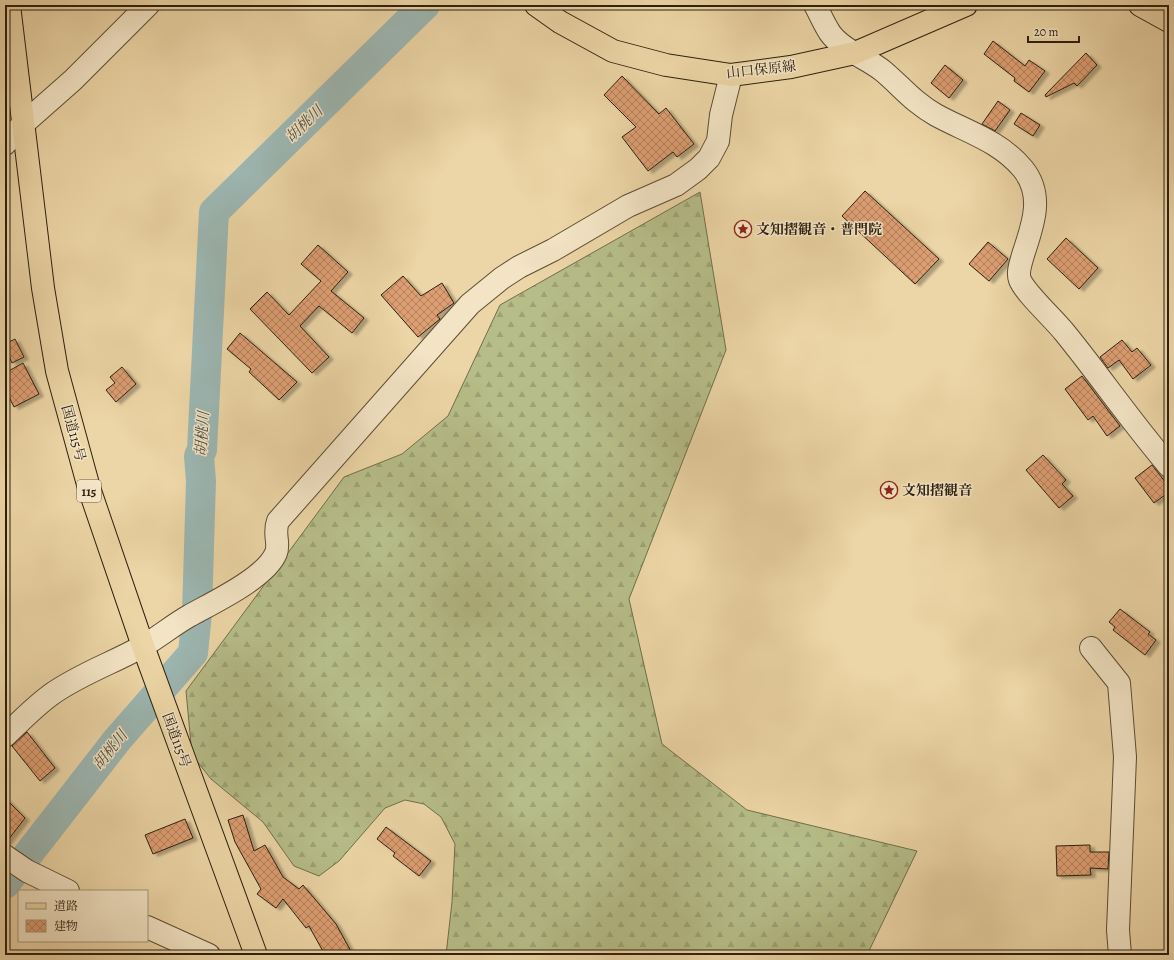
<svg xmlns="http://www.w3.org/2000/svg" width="1174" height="960" font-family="Alegreya,'Noto Serif JP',serif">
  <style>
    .forest { fill: url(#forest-firs); stroke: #716e4c }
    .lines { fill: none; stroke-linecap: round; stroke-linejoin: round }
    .river { stroke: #9cb6b1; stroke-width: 30 }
    .building { fill: url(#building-cross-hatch); stroke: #2c2010; filter: url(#shadow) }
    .minor-casing { stroke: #5c4d36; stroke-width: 24 }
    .major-casing { stroke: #2c2010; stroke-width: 24 }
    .highway-casing { stroke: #2c2010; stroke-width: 24 }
    .minor { stroke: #f3e4c5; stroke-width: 22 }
    .major { stroke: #ecd5a6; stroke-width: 22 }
    .highway { stroke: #ecd5a6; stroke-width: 22 }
    .labels { text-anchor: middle; stroke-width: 3; stroke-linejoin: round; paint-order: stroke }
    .shield { fill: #f3e4c5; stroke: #685b46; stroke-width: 1 }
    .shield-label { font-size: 13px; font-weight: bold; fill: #2c2010 }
    .street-label { font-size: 14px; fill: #2c2010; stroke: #f3e4c5 }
    .poi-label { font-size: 14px; font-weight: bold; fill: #2c2010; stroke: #f3e4c5; text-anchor: start }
    .water-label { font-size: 15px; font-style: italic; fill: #4e4d40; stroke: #f3e4c5 }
  </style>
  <defs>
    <pattern id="forest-firs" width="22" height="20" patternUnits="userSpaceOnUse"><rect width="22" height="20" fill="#b6bd88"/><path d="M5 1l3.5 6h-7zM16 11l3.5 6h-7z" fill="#9da274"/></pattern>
    <pattern id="building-cross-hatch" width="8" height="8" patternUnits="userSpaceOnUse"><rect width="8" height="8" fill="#dc9e72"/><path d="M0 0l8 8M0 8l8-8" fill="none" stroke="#b3805c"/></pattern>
    <filter id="shadow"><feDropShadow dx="4.5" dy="2.5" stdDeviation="1" flood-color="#0004"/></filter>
  </defs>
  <rect width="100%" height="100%" fill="#ecd5a6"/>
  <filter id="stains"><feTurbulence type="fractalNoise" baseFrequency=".005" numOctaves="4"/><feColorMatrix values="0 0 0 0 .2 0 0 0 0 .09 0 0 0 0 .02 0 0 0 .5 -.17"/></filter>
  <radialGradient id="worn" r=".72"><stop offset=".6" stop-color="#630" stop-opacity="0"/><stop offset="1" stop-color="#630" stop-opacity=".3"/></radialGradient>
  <path class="forest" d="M700 192 726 350 629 599 662 744 747 810 917 851 867 955H446L452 902 455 844 441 817 424 804 405 800 385 808 339 861 319 876 294 866 263 822 211 779 192 755 186 691 344 477 402 454 448 416 500 305Z"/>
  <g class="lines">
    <path class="river" d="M5 884 117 740 193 653 197 613 201 481 199 456 202 450 214 212 425 5"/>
  </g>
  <g class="building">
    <path d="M993 41 1025 66 1029 60 1045 71 1029 92 1014 81 1015 78 984 54Z"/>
    <path d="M1086 53 1097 65 1077 86 1074 83 1046 97 1045 95Z"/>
    <path d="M945 65 963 80 949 98 931 83Z"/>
    <path d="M622 76 659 114 666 108 694 144 677 157 673 152 648 171 622 137 636 127 604 95Z"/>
    <path d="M998 101 1010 110 995 131 982 124Z"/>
    <path d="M1021 113 1040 125 1033 136 1014 124Z"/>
    <path d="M865 191 939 259 915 284 842 216Z"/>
    <path d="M1066 238 1098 268 1079 289 1047 259Z"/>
    <path d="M988 242 1008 259 989 281 969 264Z"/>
    <path d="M318 245 348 272 331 291 364 318 352 333 319 306 300 326 329 357 312 373 250 309 267 292 289 315 321 281 301 264Z"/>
    <path d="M403 276 421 296 442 283 454 303 437 315 440 319 418 337 381 295Z"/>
    <path d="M240 333 297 382 279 400 249 372 251 369 227 349Z"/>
    <path d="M15 339 24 357 12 363 5 348V344Z"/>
    <path d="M1122 340 1132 352 1137 348 1151 365 1133 379 1119 360 1108 368 1100 357Z"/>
    <path d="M23 363 39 394 14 407 5 389V373Z"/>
    <path d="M122 367 136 384 116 402 106 390 115 383 110 377Z"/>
    <path d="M1082 376 1120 426 1107 436 1093 416 1088 420 1065 389Z"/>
    <path d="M1043 455 1066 480 1062 484 1073 496 1059 508 1026 470Z"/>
    <path d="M1152 465 1169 487V492L1154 503 1135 478Z"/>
    <path d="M1120 609 1150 632 1148 634 1156 640 1145 655 1113 630 1115 627 1109 622Z"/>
    <path d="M27 732 55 768 40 781 12 746Z"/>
    <path d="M5 798 25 818 5 844Z"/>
    <path d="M243 815 254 851 265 845 283 877 299 889 303 885 336 924 353 955H325L309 926 306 928 283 899 276 908 257 894 261 889 235 842 228 820Z"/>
    <path d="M185 819 193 838 153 854 145 835Z"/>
    <path d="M386 827 431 861 419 876 393 856 395 853 377 839Z"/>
    <path d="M1090 845V852H1109L1108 869 1090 868 1091 875 1057 876 1056 846Z"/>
  </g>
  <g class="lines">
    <defs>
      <g id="minor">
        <path d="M815 5C820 14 824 24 830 33 842 50 867 58 883 71 902 87 913 102 936 115 967 132 1000 141 1023 169 1045 196 1032 227 1023 255 1021 263 1017 272 1020 280 1026 294 1054 319 1065 333 1100 376 1132 423 1169 466"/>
        <path d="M5 144 22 125 73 80 148 5"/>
        <path d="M1091 648 1119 683 1125 757 1118 930 1120 955"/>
        <path d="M5 736C20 722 35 706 52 694 80 674 113 663 143 646 159 637 173 625 189 616 212 603 266 578 276 553 280 543 273 534 278 521L470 304 502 278 519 267 553 250 628 206 676 185 698 169 709 158 718 141 721 115 731 75"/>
        <path d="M5 856 27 871 68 891"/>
        <path d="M147 927 209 955"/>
      </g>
      <g id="major">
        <path d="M536 5 560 22 613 51 666 65 731 75 791 67 855 53 966 5"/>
        <path d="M1140 5 1169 21"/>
      </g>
      <path id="highway" d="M9 5 43 288 57 371 89 488 143 646 256 955"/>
    </defs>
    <use href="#minor" class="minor-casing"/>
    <use href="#major" class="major-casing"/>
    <use href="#highway" class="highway-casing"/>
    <use href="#minor" class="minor"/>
    <use href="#major" class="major"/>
    <use href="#highway" class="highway"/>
  </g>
  <defs>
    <symbol id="sight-ring" viewBox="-11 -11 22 22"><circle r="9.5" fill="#f3e4c5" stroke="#8f2418" stroke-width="1.5"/><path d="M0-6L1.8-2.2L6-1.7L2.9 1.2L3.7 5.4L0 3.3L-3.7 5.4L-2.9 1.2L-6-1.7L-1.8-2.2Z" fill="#8f2418"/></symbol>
  </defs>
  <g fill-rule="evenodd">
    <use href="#sight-ring" x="733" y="219" width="20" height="20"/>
    <use href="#sight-ring" x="879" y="480" width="20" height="20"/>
  </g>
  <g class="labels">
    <rect class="shield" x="77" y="480" width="24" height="22" rx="3"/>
    <g class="shield-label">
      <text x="89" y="496">115</text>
    </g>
    <g class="street-label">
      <text transform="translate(761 69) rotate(-6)" y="5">山口保原線</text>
      <text transform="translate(74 433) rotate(75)" y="5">国道115号</text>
      <text transform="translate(177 740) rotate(70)" y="5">国道115号</text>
    </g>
    <g class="poi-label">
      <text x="756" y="234">文知摺観音・普門院</text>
      <text x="902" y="495">文知摺観音</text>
    </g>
    <g class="water-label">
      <text transform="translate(304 124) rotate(-44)" y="5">胡桃川</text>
      <text transform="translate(202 434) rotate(-86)" y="5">胡桃川</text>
      <text transform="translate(110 750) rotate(-51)" y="5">胡桃川</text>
    </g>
  </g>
  <rect width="1174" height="960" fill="none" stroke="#ecd5a6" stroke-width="20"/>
  <rect x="6" y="6" width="1162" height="948" fill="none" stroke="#2c2010" stroke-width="2"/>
  <rect x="10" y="10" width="1154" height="940" fill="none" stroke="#2c2010"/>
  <rect x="18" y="890" width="130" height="52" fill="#f3e4c5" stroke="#a3967d"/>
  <rect x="26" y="903" width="20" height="6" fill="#ecd5a6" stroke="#a3967d"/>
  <text x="54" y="910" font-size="12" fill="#2c2010">道路</text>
  <rect x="26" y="920" width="20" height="12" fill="url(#building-cross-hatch)" stroke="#a3967d"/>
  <text x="54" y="930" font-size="12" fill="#2c2010">建物</text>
  <path d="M1028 36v6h51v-6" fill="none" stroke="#2c2010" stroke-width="2"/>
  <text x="1034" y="36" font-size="12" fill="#2c2010" stroke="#f3e4c5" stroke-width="3" paint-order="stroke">20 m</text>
  <rect width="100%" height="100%" filter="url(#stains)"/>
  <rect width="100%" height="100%" fill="url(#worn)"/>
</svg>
